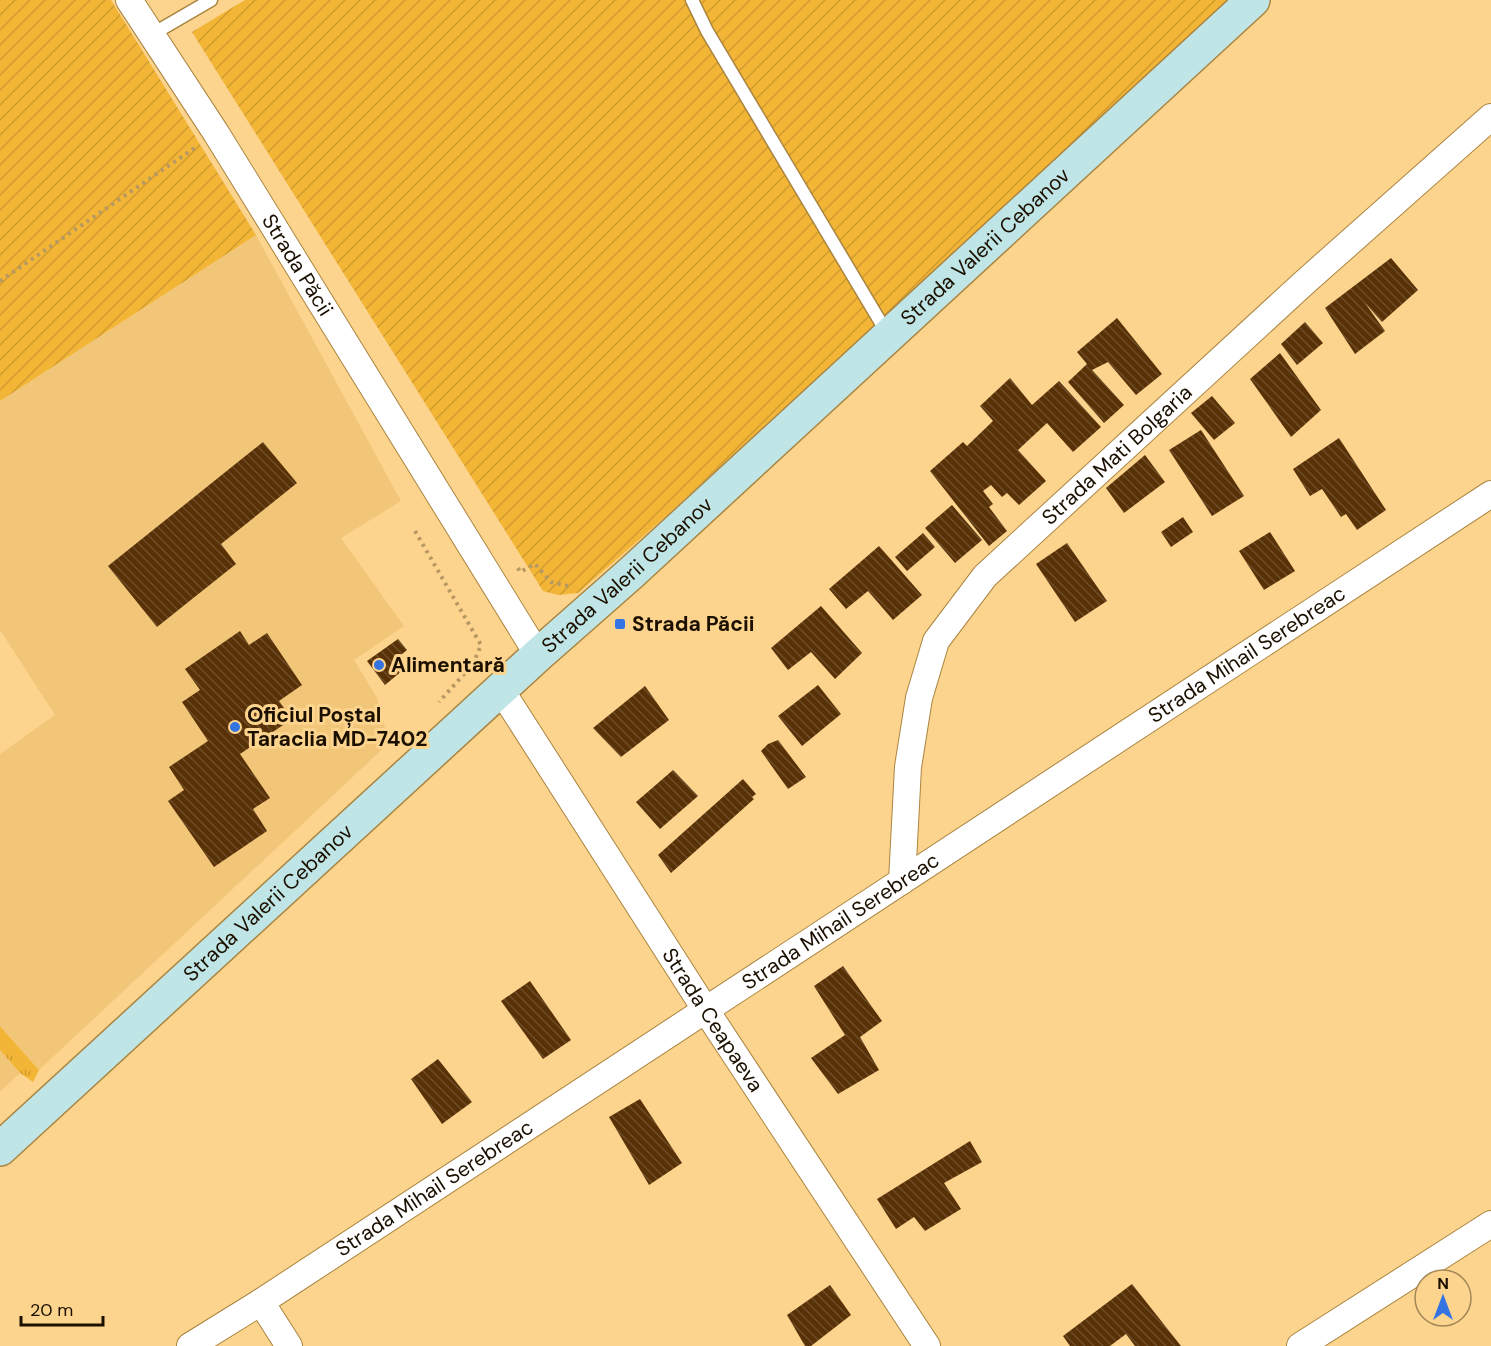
<svg xmlns="http://www.w3.org/2000/svg" width="1491" height="1346" font-family="'DM Sans',sans-serif">
  <style>
    .built { fill: #f2c679 }
    .grass { fill: url(#grass-tufts) }
    .garden { fill: url(#garden-furrows) }
    .building { fill: url(#building-back-hatch) }
    .lines { fill: none; stroke-linecap: round; stroke-linejoin: round }
    .lane-casing { stroke: #aa8540; stroke-width: 15 }
    .street-casing { stroke: #aa8540; stroke-width: 28 }
    .secondary-casing { stroke: #aa8540; stroke-width: 36 }
    .path { stroke: #b79862; stroke-width: 4; stroke-dasharray: 3 4.5; stroke-linecap: butt }
    .lane { stroke: #fff; stroke-width: 12 }
    .street { stroke: #fff; stroke-width: 26 }
    .secondary { stroke: #c0e5e7; stroke-width: 33 }
    .poi-dot { fill: #3474e2; stroke: #fcd48e; stroke-width: 2 }
    .labels { text-anchor: middle; stroke-width: 6; stroke-linejoin: round; paint-order: stroke }
    .street-label { font-size: 21px; fill: #1b1000; stroke: #fcd48e }
    .poi-label { font-size: 21px; font-weight: bold; fill: #1b1000; stroke: #fcd48e; text-anchor: start }
  </style>
  <defs>
    <pattern id="grass-tufts" width="24" height="20" patternUnits="userSpaceOnUse" patternTransform="scale(1.5)"><rect width="24" height="20" fill="#f3b536"/><path d="M3 7l-1-3M5 7V3M7 7l1-3M15 17l-1-3M17 17v-4M19 17l1-3" fill="none" stroke="#d09b2e"/></pattern>
    <pattern id="garden-furrows" width="10" height="10" patternUnits="userSpaceOnUse" patternTransform="scale(1.5)"><rect width="10" height="10" fill="#f3b536"/><path d="M-1 1l2-2M0 10L10 0M9 11l2-2" fill="none" stroke="#d09b2e"/></pattern>
    <pattern id="building-back-hatch" width="6" height="6" patternUnits="userSpaceOnUse" patternTransform="scale(1.5)"><rect width="6" height="6" fill="#593106"/><path d="M-1 5l2 2M0 0l6 6M5-1l2 2" fill="none" stroke="#6d4c28"/></pattern>
  </defs>
  <rect width="100%" height="100%" fill="#fcd48e"/>
  <g class="built">
    <path d="M256 235 401 501 341 538 404 626 354 660 377 698 389 743 39 1070 0 1026V754L55 715 0 630V401Z"/>
    <path d="M0 1050 20 1073 0 1092Z"/>
  </g>
  <path class="grass" d="M0 1026 39 1070 33 1082 20 1073 0 1050Z"/>
  <g class="garden">
    <path d="M0 0H111L256 235 0 401Z"/>
    <path d="M245 0H1229L665 517 578 593 558 595 543 591 192 32Z"/>
  </g>
  <g class="building">
    <path d="M1391 258 1418 290 1382 322 1365 303 1385 331 1355 354 1325 308Z"/>
    <path d="M1117 318 1162 374 1136 395 1108 362 1092 370 1124 405 1104 423 1068 382 1087 364 1077 352Z"/>
    <path d="M1305 322 1323 343 1297 365 1281 344Z"/>
    <path d="M1280 353 1321 410 1291 437 1250 379Z"/>
    <path d="M1010 378 1032 405 1059 381 1101 427 1073 452 1047 423 1018 450 1046 481 1019 505 1007 493 1002 497 991 485 983 491 993 504 989 507 1007 531 989 546 930 471 963 442 967 446 993 421 980 406Z"/>
    <path d="M1212 396 1235 423 1214 440 1191 413Z"/>
    <path d="M1201 430 1244 496 1212 516 1169 450Z"/>
    <path d="M1339 438 1386 510 1357 530 1346 514 1341 517 1322 489 1310 496 1293 469Z"/>
    <path d="M263 442 297 483 221 544 236 564 157 627 108 566Z"/>
    <path d="M1145 455 1165 482 1124 513 1106 488Z"/>
    <path d="M952 505 982 540 955 563 925 528Z"/>
    <path d="M1183 517 1193 532 1171 547 1161 532Z"/>
    <path d="M1270 532 1295 571 1264 590 1239 551Z"/>
    <path d="M923 533 935 547 907 571 895 557Z"/>
    <path d="M1067 543 1107 601 1075 622 1036 564Z"/>
    <path d="M879 546 922 595 893 620 868 591 846 609 829 589Z"/>
    <path d="M821 606 862 653 835 679 811 652 788 670 771 648Z"/>
    <path d="M240 631 249 645 267 633 302 685 279 701 292 719 240 754 270 798 253 809 267 831 214 867 168 801 184 790 169 767 208 741 182 702 200 690 185 669Z"/>
    <path d="M398 639 407 650 395 660 403 670 385 685 367 661Z"/>
    <path d="M818 685 841 714 802 746 778 716Z"/>
    <path d="M645 686 669 720 621 757 593 728Z"/>
    <path d="M778 740 806 777 788 789 761 751 768 744Z"/>
    <path d="M673 770 698 796 660 829 636 802Z"/>
    <path d="M743 779 756 794 752 797 754 799 671 873 658 855Z"/>
    <path d="M843 966 882 1021 860 1037 879 1070 838 1094 811 1058 845 1035 814 986Z"/>
    <path d="M530 981 571 1040 543 1059 501 1001Z"/>
    <path d="M438 1059 472 1102 442 1124 411 1079Z"/>
    <path d="M640 1099 682 1163 649 1185 609 1117Z"/>
    <path d="M970 1141 982 1162 944 1183 961 1209 925 1231 914 1217 896 1229 877 1199Z"/>
    <path d="M1132 1284 1181 1346H1135L1126 1334 1110 1346H1070L1063 1336Z"/>
    <path d="M830 1285 851 1315 811 1346H805L787 1315Z"/>
  </g>
  <g class="lines">
    <defs>
      <g id="lane">
        <path d="M692 0 707 31 887 333"/>
        <path d="M151 35 211 0"/>
      </g>
      <g id="street">
        <path id="s1" d="M129 0 216 133 538 655"/>
        <path id="s2" d="M501 690 705 1009 927 1346"/>
        <path id="s3" d="M902 881 908 767 919 698 936 641 985 576 1305 282 1491 117"/>
        <path d="M261 1302 289 1346"/>
        <path id="s4" d="M190 1346 261 1302 1491 494"/>
        <path d="M1300 1346 1491 1224"/>
      </g>
      <g id="secondary">
        <path id="s5" d="M0 1149 538 655 630 574 1253 0"/>
      </g>
    </defs>
    <use href="#lane" class="lane-casing"/>
    <use href="#street" class="street-casing"/>
    <use href="#secondary" class="secondary-casing"/>
    <g class="path">
      <path d="M0 281 196 147"/>
      <path d="M415 531 481 645 473 664 439 702"/>
      <path d="M518 568 520 572 535 564 551 582 568 586 570 585"/>
    </g>
    <use href="#lane" class="lane"/>
    <use href="#street" class="street"/>
    <use href="#secondary" class="secondary"/>
  </g>
  <g class="poi-dot">
    <rect x="614" y="618" width="12" height="12" rx="3"/>
    <circle cx="379" cy="665" r="6"/>
    <circle cx="235" cy="727" r="6"/>
  </g>
  <g class="labels">
    <g class="street-label">
      <text dy="7" stroke="none"><textPath href="#s5" startOffset="1336">Strada Valerii Cebanov</textPath></text>
      <text dy="7" stroke="none"><textPath href="#s1" startOffset="314">Strada Păcii</textPath></text>
      <text dy="7" stroke="none"><textPath href="#s3" startOffset="504">Strada Mati Bolgaria</textPath></text>
      <text dy="7" stroke="none"><textPath href="#s5" startOffset="850">Strada Valerii Cebanov</textPath></text>
      <text dy="7" stroke="none"><textPath href="#s4" startOffset="1263">Strada Mihail Serebreac</textPath></text>
      <text dy="7" stroke="none"><textPath href="#s5" startOffset="364">Strada Valerii Cebanov</textPath></text>
      <text dy="7" stroke="none"><textPath href="#s4" startOffset="777">Strada Mihail Serebreac</textPath></text>
      <text dy="7" stroke="none"><textPath href="#s2" startOffset="392">Strada Ceapaeva</textPath></text>
      <text dy="7" stroke="none"><textPath href="#s4" startOffset="291">Strada Mihail Serebreac</textPath></text>
    </g>
    <g class="poi-label">
      <text x="632" y="631">Strada Păcii</text>
      <text x="391" y="672">Alimentară</text>
      <text x="247" y="722">Oficiul Poștal<tspan x="247" dy="24">Taraclia MD-7402</tspan></text>
    </g>
  </g>
  <g transform="translate(1443 1298)"><circle r="28" fill="#fcd48e" stroke="#a28655" stroke-width="1.5"/>
  <path d="M0-4.5L10 22L0 15L-10 22Z" fill="#3474e2"/>
  <text y="-9" font-size="16" font-weight="bold" text-anchor="middle" fill="#1b1000">N</text>
  </g>
  <path d="M21 1316v9h82v-9" fill="none" stroke="#1b1000" stroke-width="3"/>
  <text x="30" y="1316" font-size="18" fill="#1b1000" stroke="#fcd48e" stroke-width="4.5" paint-order="stroke">20 m</text>
</svg>
